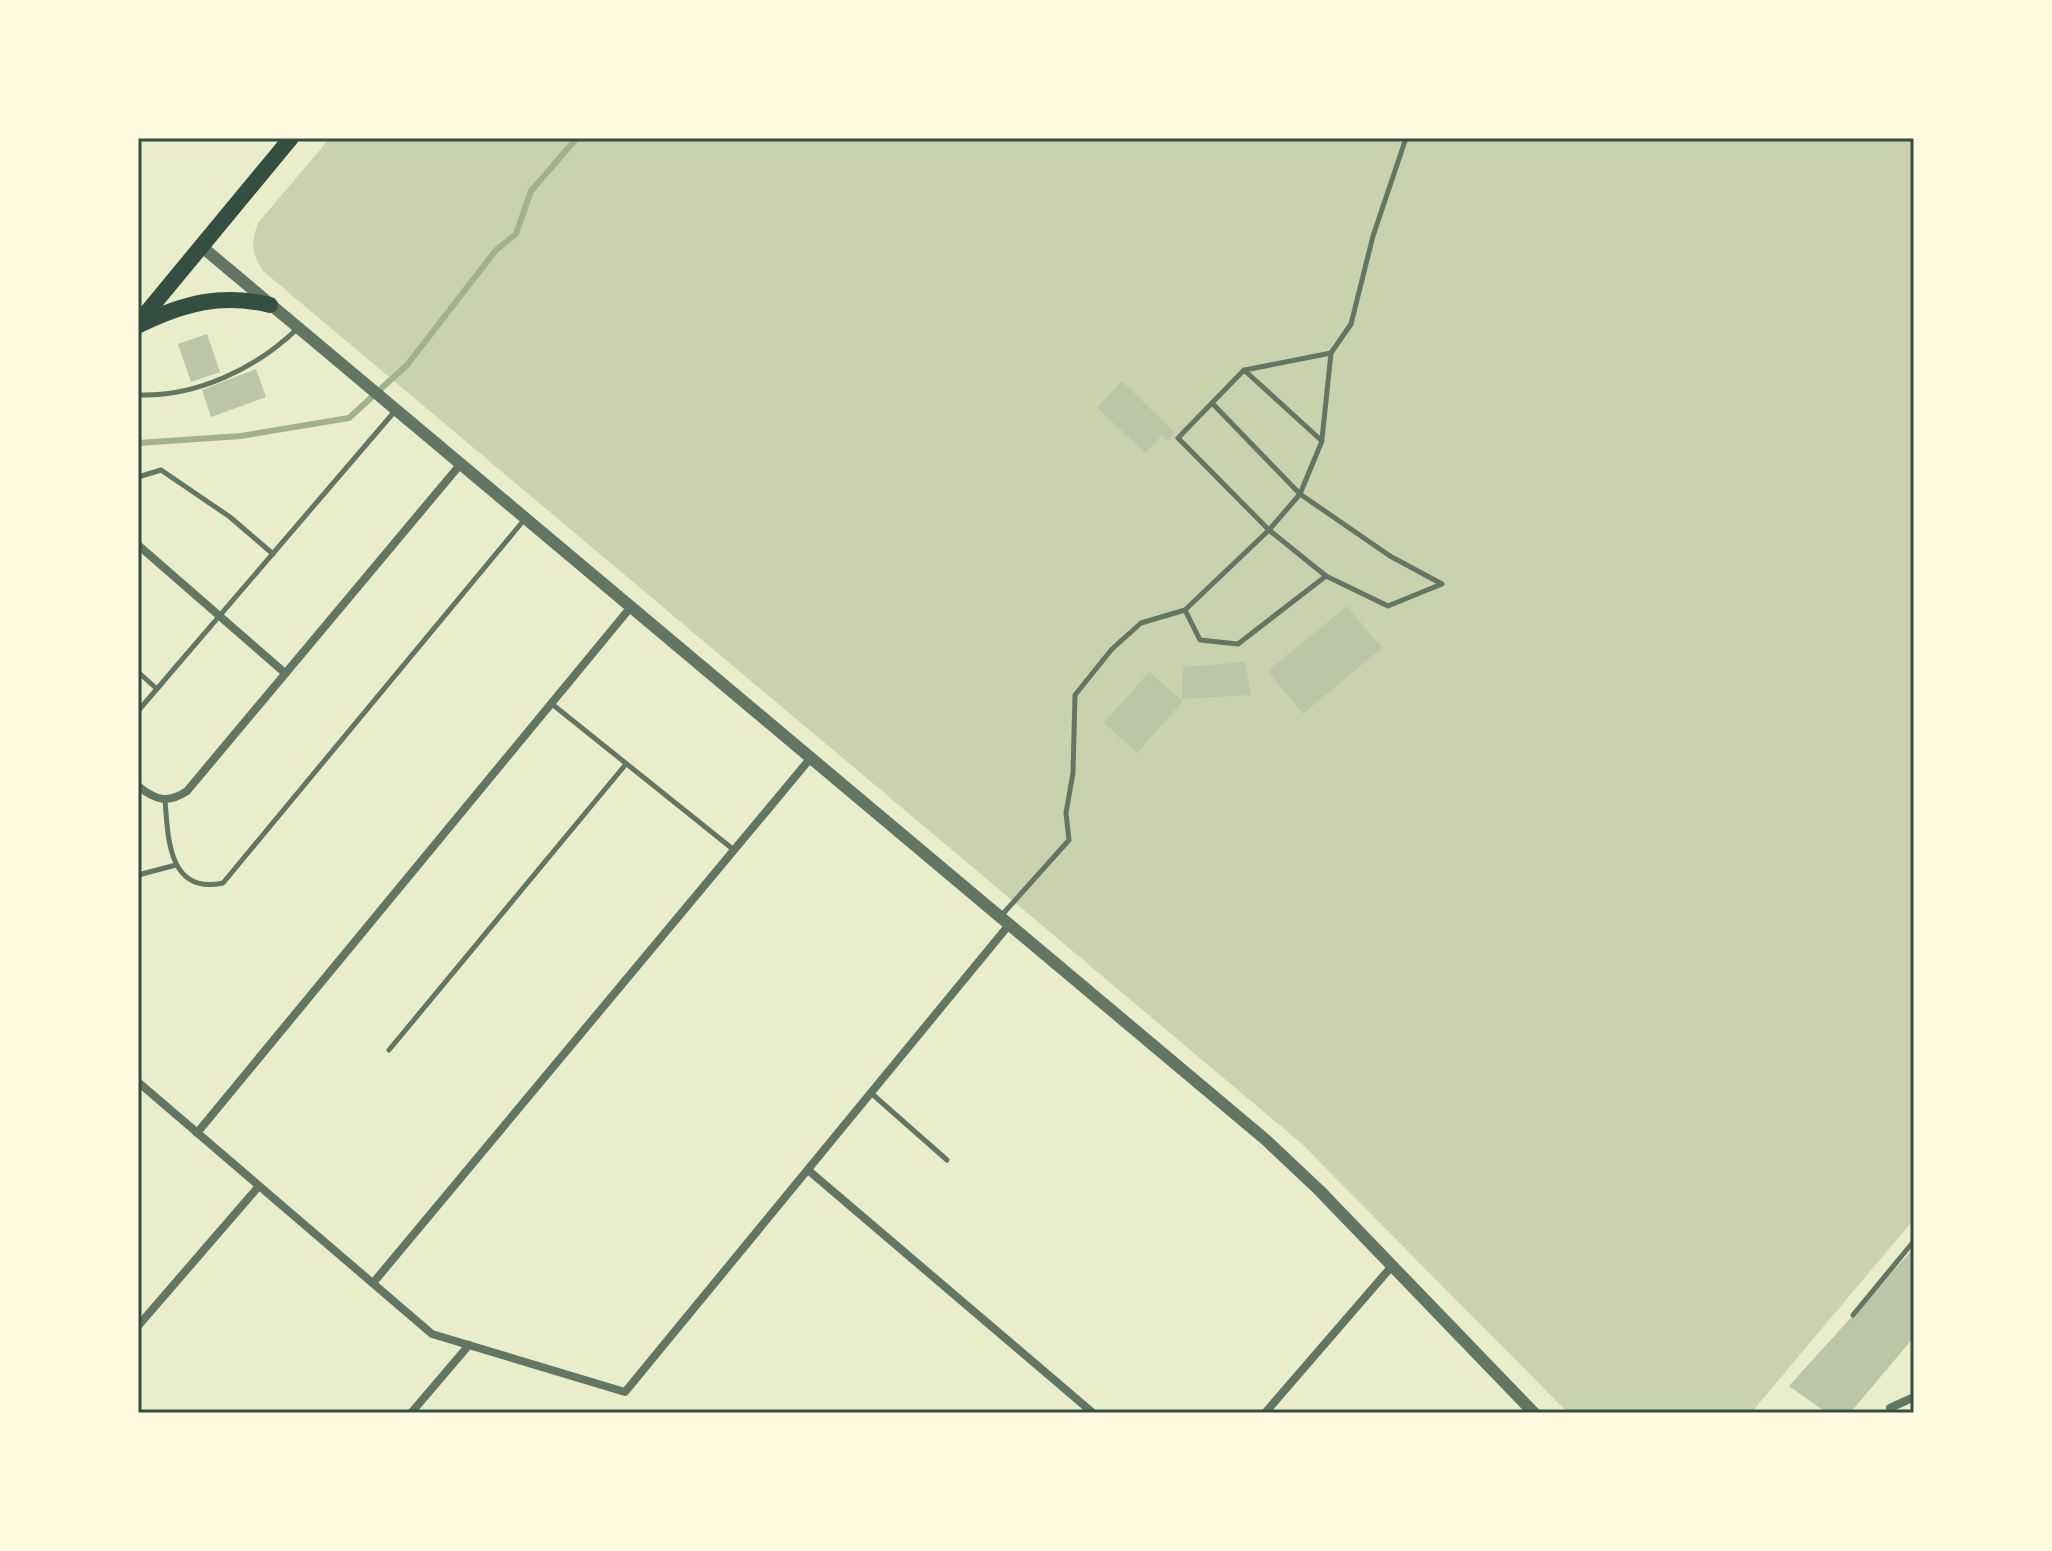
<svg xmlns="http://www.w3.org/2000/svg" width="2052" height="1551" font-family="'Open Sans',sans-serif">
  <style>
    .green { fill: #cad2ad }
    .lines { fill: none; stroke-linecap: round; stroke-linejoin: round }
    .stream { stroke: #a3b18a; stroke-width: 6 }
    .building { fill: #bcc5a7 }
    .service { stroke: #617663; stroke-width: 5 }
    .minor { stroke: #617663; stroke-width: 8 }
    .tertiary { stroke: #617663; stroke-width: 12 }
    .trunk { stroke: #344e41; stroke-width: 16 }
    .neatline { fill: none; stroke: #344e41; stroke-width: 3 }
  </style>
  <rect width="100%" height="100%" fill="#e9edc9"/>
  <path class="green" d="M330 138H1914V1219L1751 1413H1568L1301 1143 263 271C251 253 251 243 258 223Z"/>
  <g class="lines">
    <path class="stream" d="M138 443 241 436 349 418 407 365 496 250 516 234 531 191 577 138"/>
  </g>
  <g class="building">
    <path d="M207 334 220 372 191 382 178 344Z"/>
    <path d="M256 369 266 397 211 417 202 390Z"/>
    <path d="M1122 381 1175 433 1168 441 1162 435 1145 453 1097 407Z"/>
    <path d="M1347 606 1382 648 1303 714 1268 671Z"/>
    <path d="M1245 662 1251 695 1182 699 1183 667Z"/>
    <path d="M1149 672 1183 701 1137 753 1104 723Z"/>
    <path d="M1914 1248V1337L1850 1413H1827L1789 1386Z"/>
  </g>
  <g class="lines">
    <g class="service">
      <path d="M1331 353 1351 324 1373 236 1406 138"/>
      <path d="M1245 370 1331 353 1322 439"/>
      <path d="M138 395C197 397 257 368 298 328"/>
      <path d="M138 477 161 470 230 517 273 554"/>
      <path d="M1185 610 1200 640 1238 644 1326 576"/>
      <path d="M138 672 157 689"/>
      <path d="M552 704 734 850"/>
      <path d="M138 711 395 411"/>
      <path d="M165 800C168 837 168 895 223 883L524 520"/>
      <path d="M138 875 176 865"/>
      <path d="M1001 916 1069 840 1066 813 1073 773 1075 695 1112 649 1141 623 1185 610 1269 530 1300 494 1322 441 1244 370 1178 438 1269 530 1326 576 1388 606 1442 584 1390 556 1300 494 1212 403"/>
      <path d="M389 1050 626 764"/>
      <path d="M871 1093 947 1160"/>
      <path d="M1853 1315 1914 1241"/>
    </g>
    <g class="minor">
      <path d="M138 545 285 673"/>
      <path d="M138 786C155 800 168 804 187 791L459 466"/>
      <path d="M138 1082 432 1334 625 1392 1008 926"/>
      <path d="M197 1133 630 608"/>
      <path d="M808 1170 1093 1413"/>
      <path d="M373 1283 809 760"/>
      <path d="M138 1326 259 1186"/>
      <path d="M1890 1408 1914 1397"/>
      <path d="M411 1413 469 1345"/>
      <path d="M1265 1413 1392 1266"/>
    </g>
    <path class="tertiary" d="M201 246 1266 1140 1319 1190 1534 1413"/>
    <g class="trunk">
      <path d="M138 323 291 138"/>
      <path d="M139 325C184 303 222 293 270 305"/>
    </g>
  </g>
  <rect width="2052" height="1551" fill="none" stroke="#fefae0" stroke-width="280"/>
  <rect x="140" y="140" width="1772" height="1271" class="neatline"/>
</svg>
